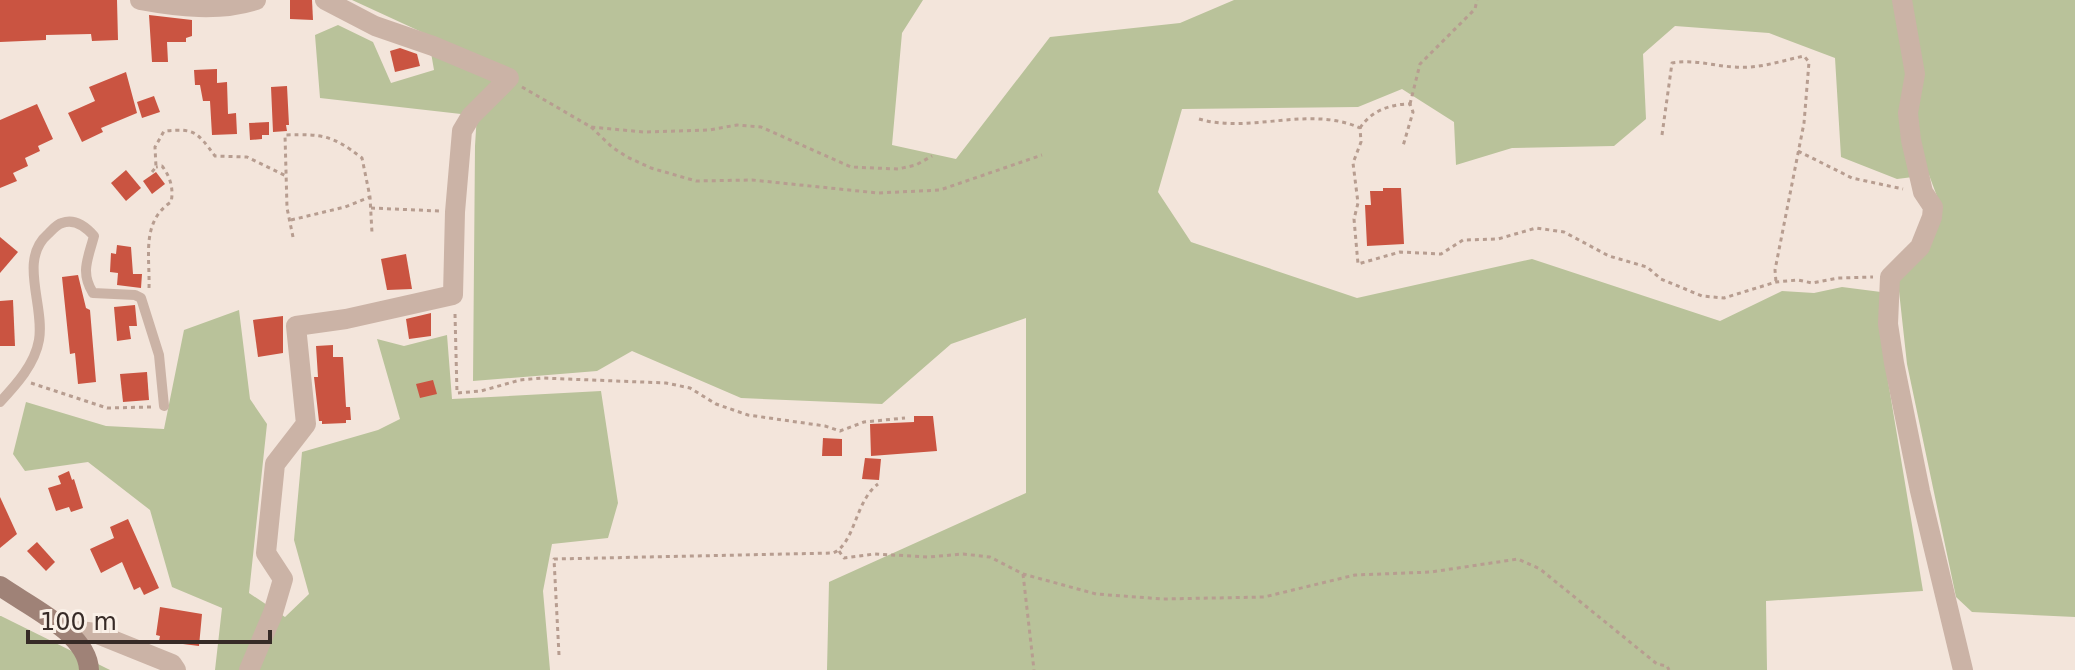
<svg xmlns="http://www.w3.org/2000/svg" width="2075" height="670" font-family="'DejaVu Sans',sans-serif">
  <style>
    .green { fill: #b9c29a }
    .building { fill: #ca5441 }
    .lines { fill: none; stroke-linecap: round; stroke-linejoin: round }
    .path { stroke: #b79d90; stroke-width: 3; stroke-dasharray: 4 4; stroke-linecap: butt }
    .service { stroke: #cbb3a6; stroke-width: 10 }
    .minor { stroke: #cbb3a6; stroke-width: 20 }
    .secondary { stroke: #9f8277; stroke-width: 20 }
  </style>
  <rect width="100%" height="100%" fill="#f3e5db"/>
  <g class="green">
    <path d="M352 0H923L902 33 892 145 956 159 1050 37 1180 23 1234 0H2075V617L1972 612 1956 597 1907 364 1898 282 1938 199 1929 175 1897 179 1841 157 1835 58 1769 33 1675 26 1643 54 1646 119 1614 146 1512 148 1456 165 1454 122 1402 89 1358 107 1182 109 1158 192 1191 242 1357 298 1532 259 1720 321 1782 291 1814 293 1842 287 1881 292 1880 333 1923 591 1766 601 1767 670H827L829 582 1026 493V318L951 344 882 404 741 398 632 351 597 371 473 381 475 146 478 97 461 114 320 98 315 35 338 25 373 42 391 83 434 70 428 35Z"/>
    <path d="M239 310 250 399 267 424 249 593 285 617 309 594 294 540 302 452 378 430 400 419 377 339 404 346 447 335 452 399 601 391 618 503 608 538 552 544 543 591 550 670H215L222 608 172 587 150 510 88 462 25 471 13 454 26 402 106 426 164 429 184 330Z"/>
    <path d="M0 616H1L110 670H0Z"/>
  </g>
  <g class="building">
    <path d="M0 0H117L118 40 92 41 91 34 46 35V40L0 42Z"/>
    <path d="M290 0H312L313 20 290 19Z"/>
    <path d="M149 15 192 20V36L186 38V42H167L168 62H152Z"/>
    <path d="M400 48 417 54 420 66 395 72 390 51Z"/>
    <path d="M217 69V83L227 82 228 114 236 113 237 134 212 135 210 101H203L200 85H195L194 70Z"/>
    <path d="M126 72 137 113 101 128 103 132 82 142 68 113 95 101 89 87Z"/>
    <path d="M287 86 289 125H286L287 131 273 132 271 87Z"/>
    <path d="M154 96 160 112 142 118 137 102Z"/>
    <path d="M37 104 53 139 38 146 40 151 25 158 28 166 13 173 17 181 0 188V120Z"/>
    <path d="M269 122V135H262V139L250 140 249 123Z"/>
    <path d="M126 170 141 188 126 201 111 183Z"/>
    <path d="M156 172 165 184 152 194 143 181Z"/>
    <path d="M1383 188H1401L1404 244 1367 246 1365 205H1371L1370 191H1383Z"/>
    <path d="M0 237 18 252 0 273Z"/>
    <path d="M117 245 131 247 133 274H142L141 288 117 285 118 273 110 272 111 253 116 254Z"/>
    <path d="M406 254 412 289 387 290 381 259Z"/>
    <path d="M78 275 86 308 90 310 96 382 78 384 75 353 70 354 62 277Z"/>
    <path d="M13 300 15 346H0V301Z"/>
    <path d="M135 305 137 326H129L131 339 117 341 114 307Z"/>
    <path d="M431 313V336L409 339 406 319Z"/>
    <path d="M283 316V353L258 357 253 320Z"/>
    <path d="M333 345V357H343L346 407H350L351 420H346V423L322 424V421H319L314 377H318L316 346Z"/>
    <path d="M147 372 149 400 123 402 120 374Z"/>
    <path d="M433 380 437 394 420 398 416 384Z"/>
    <path d="M914 416H933L937 451 871 456 870 424 914 422Z"/>
    <path d="M823 438 842 439V456H822Z"/>
    <path d="M865 458 881 459 879 480 862 479Z"/>
    <path d="M69 471 72 480 74 479 83 508 71 512 69 507 56 511 48 488 61 484 58 476Z"/>
    <path d="M0 497 17 534 0 548Z"/>
    <path d="M128 519 159 588 144 595 140 587 134 590 122 562 101 573 90 549 114 538 110 527Z"/>
    <path d="M37 542 55 562 46 571 27 551Z"/>
    <path d="M160 607 202 614 199 646 159 641 160 636 156 635Z"/>
  </g>
  <g class="lines">
    <g class="path">
      <path d="M522 87 591 127 644 132 709 130 737 125 761 127 851 167 898 169 916 165 932 156"/>
      <path d="M1410 104 1420 64 1475 9 1477 0"/>
      <path d="M1199 119C1251 134 1309 105 1360 128L1361 142 1353 163 1358 203 1354 219 1358 264 1400 252 1441 254 1463 240 1498 239 1536 228 1564 232 1609 256 1647 267 1661 279 1702 296 1724 298 1776 282 1798 280 1812 283 1838 278 1873 277"/>
      <path d="M591 127 612 147 627 157 651 168 696 181 752 180 878 193 940 190 1042 155"/>
      <path d="M1360 128C1371 111 1390 104 1410 104L1413 112 1403 146"/>
      <path d="M1662 135 1672 63C1694 59 1713 66 1735 67 1758 69 1781 61 1804 56L1809 62 1804 123 1775 270 1776 282"/>
      <path d="M1798 151 1852 178 1903 189"/>
      <path d="M152 172 156 167 155 147 164 131C195 128 197 132 215 156L247 157 286 176"/>
      <path d="M371 208 439 211"/>
      <path d="M291 220 345 207 370 197"/>
      <path d="M293 237 287 208 285 135C323 134 332 135 362 158L370 197 372 233"/>
      <path d="M149 288C150 256 141 222 171 202 174 189 170 176 162 166L156 167"/>
      <path d="M455 314 457 393 481 391 520 380 542 378 666 383 690 388 716 404 748 415 825 426 840 431 864 422 905 418"/>
      <path d="M31 383 107 408 151 407"/>
      <path d="M839 551 844 558 874 554 929 557 963 554 990 557 1023 574 1096 594 1163 599 1264 597 1355 575 1431 572 1518 559 1540 569 1657 664 1667 666 1669 670"/>
      <path d="M1023 574 1034 670"/>
      <path d="M559 655 554 559 833 553C855 544 855 501 878 484"/>
    </g>
    <path class="service" d="M0 402C16 385 35 364 39 340 45 305 18 260 48 234 52 230 57 224 62 223 75 218 86 227 94 236 88 259 80 272 93 293L135 295 141 298 159 355 164 406"/>
    <g class="minor">
      <path d="M140 0C178 7 220 12 256 0"/>
      <path d="M1902 0 1915 74 1908 113 1911 140 1923 192 1933 207 1932 217 1920 247 1890 277 1888 324 1894 363 1920 491 1963 670"/>
      <path d="M73 637 80 631 95 633 172 664 176 670"/>
      <path d="M249 670 273 613 283 579 266 553 275 464 306 424 296 326 346 319 453 295 455 212 462 131 471 116 509 78 433 46 375 26 325 0"/>
    </g>
    <path class="secondary" d="M0 586C28 606 88 633 89 670"/>
  </g>
  <path d="M28 630v12h242v-12" fill="none" stroke="#372b27" stroke-width="4"/>
  <text x="40" y="630" font-size="24" fill="#372b27" stroke="#faf0e7" stroke-width="6" paint-order="stroke">100 m</text>
</svg>
